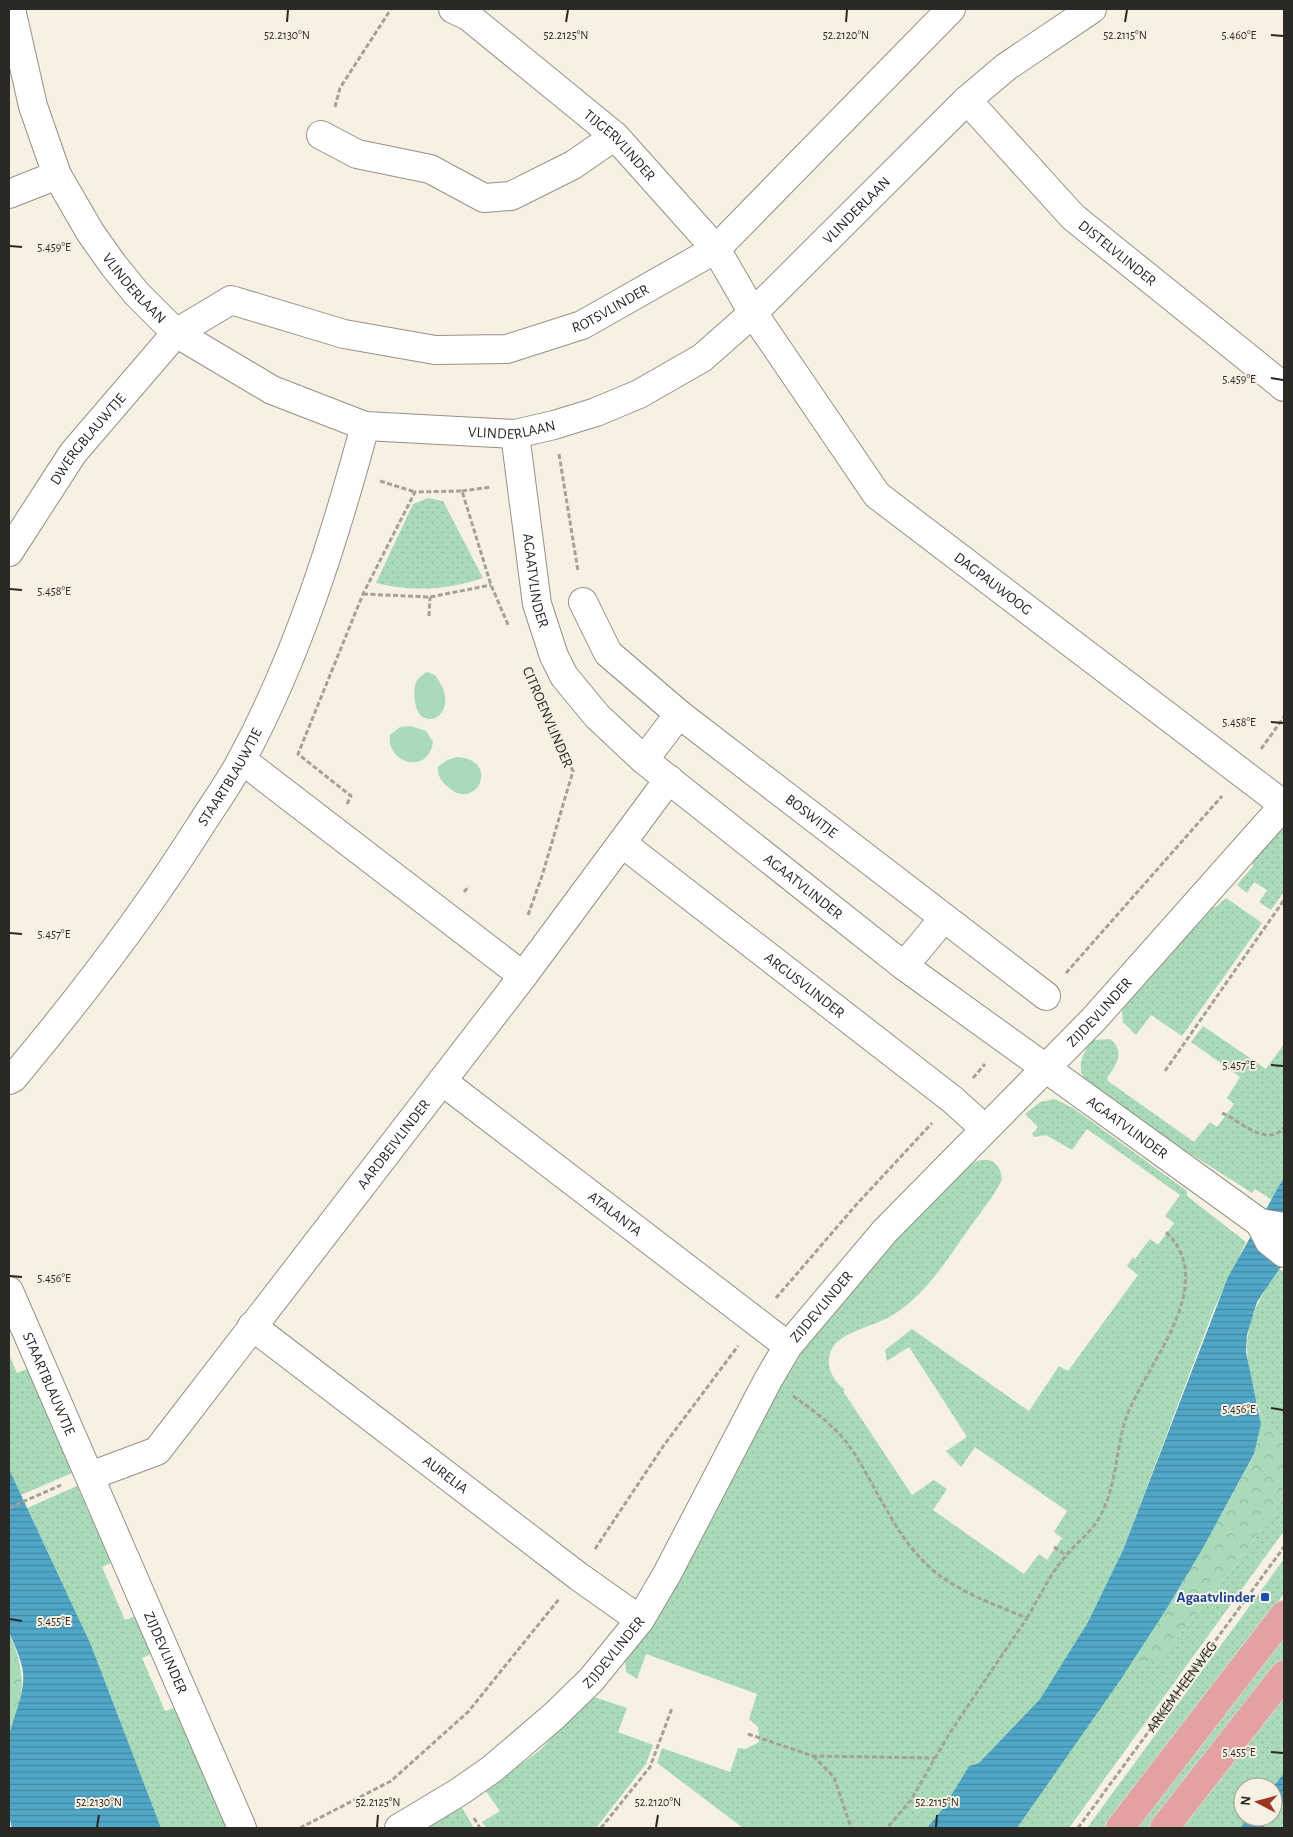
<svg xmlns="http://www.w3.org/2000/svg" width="1293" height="1837" font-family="'Alegreya Sans',sans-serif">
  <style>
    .grass { fill: url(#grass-dots) }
    .forest { fill: url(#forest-crowns) }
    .green { fill: #aadbb9 }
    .water { fill: url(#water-rules) }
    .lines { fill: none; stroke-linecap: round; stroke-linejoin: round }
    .minor-casing { stroke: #979185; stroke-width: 30 }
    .tertiary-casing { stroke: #979185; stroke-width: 30 }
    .primary-casing { stroke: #d5d4d3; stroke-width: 30 }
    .path { stroke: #a6a197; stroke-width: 3; stroke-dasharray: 5 2.5; stroke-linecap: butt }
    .minor { stroke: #fff; stroke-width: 28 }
    .tertiary { stroke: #fff; stroke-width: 28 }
    .primary { stroke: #e4a1a1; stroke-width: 28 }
    .ticks { fill: none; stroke: #2b2924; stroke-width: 2 }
    .transit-dot { fill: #1a4fb4; stroke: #f7f1e3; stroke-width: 2 }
    .labels { text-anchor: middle; stroke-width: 4; stroke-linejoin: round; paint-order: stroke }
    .street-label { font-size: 15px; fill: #2b2924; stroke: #f7f1e3 }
    .transit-label { font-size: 15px; font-weight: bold; fill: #164399; stroke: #f7f1e3; text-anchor: end }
    .ticks-label { font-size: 12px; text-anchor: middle; fill: #2b2924; stroke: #f7f1e3; stroke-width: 4; stroke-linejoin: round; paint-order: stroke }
  </style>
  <defs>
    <pattern id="grass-dots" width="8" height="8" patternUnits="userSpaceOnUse" patternTransform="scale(1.25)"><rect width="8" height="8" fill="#aadbb9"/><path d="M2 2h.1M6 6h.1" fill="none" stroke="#92bc9f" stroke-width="1.8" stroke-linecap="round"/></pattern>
    <pattern id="forest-crowns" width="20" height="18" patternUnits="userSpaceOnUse" patternTransform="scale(1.25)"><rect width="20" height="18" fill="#aadbb9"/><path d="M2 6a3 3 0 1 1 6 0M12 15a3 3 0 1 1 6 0" fill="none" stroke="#92bc9f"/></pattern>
    <pattern id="water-rules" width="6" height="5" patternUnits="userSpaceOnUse" patternTransform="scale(1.25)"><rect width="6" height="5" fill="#51a7c7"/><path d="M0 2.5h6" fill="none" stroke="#4388a1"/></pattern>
  </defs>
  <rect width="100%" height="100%" fill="#f7f1e3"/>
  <g class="grass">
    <path d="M428 498 443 501 483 578C447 590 413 592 376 583L413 504Z"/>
    <path d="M1284 821V892L1271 910 1259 902 1267 890 1254 882 1247 893 1237 885 1253 866 1252 859Z"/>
    <path d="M1226 898 1262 923 1182 1036 1151 1015 1136 1035 1123 1022 1122 1008 1211 907H1216Z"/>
    <path d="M1203 1026 1266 1069 1284 1044V1177L1272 1200 1255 1189 1252 1193 1142 1123 1088 1084C1075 1068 1081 1055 1093 1040L1110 1039C1126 1052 1116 1065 1107 1078L1108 1081 1194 1142 1210 1122 1217 1127 1234 1104 1227 1098 1240 1077 1191 1042Z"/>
    <path d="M1055 1099 1073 1108 1187 1191V1196L1246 1242 1214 1309 1123 1550 1088 1622 1040 1699 979 1763 969 1766 944 1807 927 1828H743L657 1763 662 1748 730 1772 738 1748 746 1749 759 1742 758 1727 749 1719 757 1694 646 1654 637 1679 626 1672 625 1658 669 1597 775 1396 800 1355 831 1311 880 1253 973 1163C988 1155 1001 1162 1002 1180 993 1197 981 1212 970 1227 948 1258 928 1292 896 1313 878 1326 844 1330 833 1347 823 1363 832 1380 845 1390L843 1391 912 1495 934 1480 947 1489 933 1510 1024 1574 1039 1554 1047 1560 1062 1538 1054 1532 1067 1511 975 1447 961 1467 946 1451 967 1437 909 1347 887 1361 885 1350 912 1329 1029 1411 1059 1366 1068 1371 1138 1275 1127 1266 1133 1257 1135 1259 1150 1239 1158 1245 1174 1223 1165 1216 1180 1195 1087 1129 1072 1150 1046 1135 1034 1137 1032 1134 1038 1127 1025 1114 1040 1102Z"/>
    <path d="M1279 1268 1284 1272V1445C1279 1431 1267 1424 1260 1411 1256 1404 1255 1393 1253 1386 1239 1334 1251 1311 1279 1268Z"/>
    <path d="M9 1354 17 1373 27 1369 72 1473 21 1495 9 1469Z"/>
    <path d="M77 1486 111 1563 102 1567 125 1620 135 1616 151 1654 142 1658 165 1711 174 1708 227 1828H161L160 1826 91 1645 27 1508Z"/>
    <path d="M1284 1496V1531L1069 1828H1017L1131 1663 1162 1656 1243 1556Z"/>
    <path d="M1284 1559V1594L1104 1828H1087Z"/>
    <path d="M1284 1629V1661L1154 1828H1129Z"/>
    <path d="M1284 1693V1773L1273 1787H1243V1817H1249L1240 1828H1179Z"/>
    <path d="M594 1697 627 1708 618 1732 653 1745 646 1764 596 1828H486L482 1822 500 1811 485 1790 539 1751 584 1703Z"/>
    <path d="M1284 1802V1826L1282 1828H1263Z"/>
    <path d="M461 1806 474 1828H423Z"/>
  </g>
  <g class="forest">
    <path d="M1259 1411 1280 1436 1284 1445V1496L1243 1556 1162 1656 1147 1664 1131 1663 1203 1548 1254 1455 1260 1424Z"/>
    <path d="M9 1632C19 1656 26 1679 19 1705 16 1718 10 1730 9 1743Z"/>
  </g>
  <g class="green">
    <path d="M427 672 435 675C439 681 444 688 445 696 447 708 439 723 425 718 415 715 413 695 415 686 416 679 422 675 427 672Z"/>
    <path d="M411 726 426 731 433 742C428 776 386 763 390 735L400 727Z"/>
    <path d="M457 757C502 760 476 813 448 787 442 782 437 776 438 767L447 760Z"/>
  </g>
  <g class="water">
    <path d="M1284 1177V1262L1257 1302 1247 1335 1246 1352 1261 1424 1254 1454 1203 1548 1167 1608 1121 1679 1017 1828H927L944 1807 969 1766 979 1763 1040 1699 1088 1622 1123 1550 1228 1277Z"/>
    <path d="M9 1469 91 1645 161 1828H12C6 1809 5 1752 10 1732 15 1713 25 1693 23 1672 21 1658 14 1644 9 1632Z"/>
    <path d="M1284 1773V1802L1273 1816V1787Z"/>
    <path d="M1249 1817H1272L1263 1828H1240Z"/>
  </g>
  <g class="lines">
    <defs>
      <g id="minor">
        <path id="s2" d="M453 9 468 16 615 136 716 249 753 313 877 495 1284 805"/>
        <path id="s3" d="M967 100 1073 217 1284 387"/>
        <path d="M321 135 357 154 430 169 484 198 511 196 573 165 615 136"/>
        <path d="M9 194 57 175"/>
        <path id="s4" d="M9 552 73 453 176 333 231 300 344 334 435 350 507 349 582 325 716 249 951 9"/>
        <path d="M583 602 608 653 679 714"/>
        <path d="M242 760 523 976"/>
        <path id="s5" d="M644 760 679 714 1046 996"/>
        <path id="s6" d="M623 844 953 1100 985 1129"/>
        <path d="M904 966 943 919"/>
        <path id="s7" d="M9 1080 13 1078C80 998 144 915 200 826 214 804 230 782 242 759 298 655 334 540 365 426"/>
        <path id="s8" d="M442 1081 788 1346"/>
        <path id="s9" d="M9 1291 242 1828"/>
        <path id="s10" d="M252 1326 578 1576 640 1620"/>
        <path id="s11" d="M90 1476 157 1451 523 976 669 779"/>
        <path id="s12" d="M399 1828 459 1792 492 1769 554 1716 591 1680 640 1620 667 1574 768 1380 788 1346 885 1231 1094 1019 1284 805"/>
      </g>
      <g id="tertiary">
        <path id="s13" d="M11 9 33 106 57 175 90 232 114 266 137 294 176 333 272 390 365 426 515 434 554 425 596 412 639 394 702 358 753 313 967 100 1006 67 1092 9"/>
        <path id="s14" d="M515 434 537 604 554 656 564 676 597 716 644 760 904 966 1260 1223 1284 1227"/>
        <path d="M1260 1223 1269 1241 1284 1253"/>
      </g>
      <g id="primary">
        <path d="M1120 1828 1284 1615"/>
        <path d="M1164 1828 1284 1675"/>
      </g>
    </defs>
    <use href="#minor" class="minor-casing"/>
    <use href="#tertiary" class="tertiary-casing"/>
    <use href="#primary" class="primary-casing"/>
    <g class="path">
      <path d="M335 107 340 88 391 9"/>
      <path d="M559 454 578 571"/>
      <path d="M380 481 415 492"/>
      <path d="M462 491 491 487"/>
      <path d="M363 594 430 597 491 585"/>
      <path d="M429 616 430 597"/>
      <path d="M1261 749 1284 717"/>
      <path d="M347 804 351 796 298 754 363 594 415 492 462 491 491 585 509 627"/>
      <path d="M464 892 469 886"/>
      <path d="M528 915 542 876 573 771 542 702"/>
      <path d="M1066 973 1222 796"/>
      <path d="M1165 1071 1284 900"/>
      <path d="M973 1078 985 1064"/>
      <path d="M1222 1113C1240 1120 1265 1148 1284 1128"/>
      <path d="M776 1298 856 1205 932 1123"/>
      <path d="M793 1396C814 1411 835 1426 850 1447 878 1488 895 1539 935 1572 962 1593 995 1605 1027 1618L949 1734 911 1800 887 1828"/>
      <path d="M9 1508 61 1485"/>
      <path d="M1054 1547 1066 1555"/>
      <path d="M595 1549 664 1445 738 1346"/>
      <path d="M1027 1618C1039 1598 1050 1574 1065 1557 1075 1544 1089 1534 1098 1520 1117 1488 1115 1452 1126 1418 1145 1365 1221 1285 1166 1232"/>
      <path d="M748 1734 813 1756 935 1758"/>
      <path d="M813 1756 834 1777 851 1828"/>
      <path d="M474 1818 480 1828"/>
      <path d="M300 1828 391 1781 468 1712 559 1599"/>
      <path d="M601 1828 650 1767 672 1708"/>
      <path id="s1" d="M1078 1828 1284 1547"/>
    </g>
    <use href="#minor" class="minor"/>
    <use href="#tertiary" class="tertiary"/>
    <use href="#primary" class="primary"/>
  </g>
  <path class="ticks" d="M287 22 288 10M566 22 568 10M846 22 847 10M1125 22 1127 10M1271 35 1283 36M10 246 22 247M1271 378 1283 380M10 589 22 590M1271 722 1283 723M10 933 22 934M1271 1065 1283 1066M10 1276 22 1277M1271 1408 1283 1410M10 1619 22 1621M1271 1752 1283 1753M97 1827 99 1815M377 1827 378 1815M656 1827 658 1815M936 1827 937 1815"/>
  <rect class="transit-dot" x="1260" y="1592" width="10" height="10" rx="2.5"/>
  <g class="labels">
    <g class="street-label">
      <text dy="5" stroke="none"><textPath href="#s2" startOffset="216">TIJGERVLINDER</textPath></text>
      <text dy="5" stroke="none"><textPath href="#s13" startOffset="1150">VLINDERLAAN</textPath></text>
      <text dy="5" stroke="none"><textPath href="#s3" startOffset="215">DISTELVLINDER</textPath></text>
      <text dy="5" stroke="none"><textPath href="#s13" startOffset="310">VLINDERLAAN</textPath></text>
      <text dy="5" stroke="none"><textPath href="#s4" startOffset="734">ROTSVLINDER</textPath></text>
      <text dy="5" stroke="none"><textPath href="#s13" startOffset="730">VLINDERLAAN</textPath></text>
      <text dy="5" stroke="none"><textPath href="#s4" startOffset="138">DWERGBLAUWTJE</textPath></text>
      <text dy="5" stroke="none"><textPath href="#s14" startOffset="148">AGAATVLINDER</textPath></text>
      <text dy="5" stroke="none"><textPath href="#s2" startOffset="798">DAGPAUWOOG</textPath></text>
      <text transform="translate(548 717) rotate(67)" y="5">CITROENVLINDER</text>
      <text dy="5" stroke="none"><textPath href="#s7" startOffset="376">STAARTBLAUWTJE</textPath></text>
      <text dy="5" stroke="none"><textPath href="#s5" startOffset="225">BOSWITJE</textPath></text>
      <text dy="5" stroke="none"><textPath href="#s14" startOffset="568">AGAATVLINDER</textPath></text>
      <text dy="5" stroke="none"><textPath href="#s6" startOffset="230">ARGUSVLINDER</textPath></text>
      <text dy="5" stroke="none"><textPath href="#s12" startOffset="1089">ZIJDEVLINDER</textPath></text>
      <text dy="5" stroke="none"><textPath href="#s14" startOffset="972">AGAATVLINDER</textPath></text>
      <text dy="5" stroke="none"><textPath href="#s11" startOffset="459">AARDBEIVLINDER</textPath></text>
      <text dy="5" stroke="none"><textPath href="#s8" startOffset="218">ATALANTA</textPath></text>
      <text dy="5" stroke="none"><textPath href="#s12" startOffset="684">ZIJDEVLINDER</textPath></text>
      <text dy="5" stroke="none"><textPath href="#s9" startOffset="101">STAARTBLAUWTJE</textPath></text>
      <text dy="5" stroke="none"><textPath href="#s10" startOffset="244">AURELIA</textPath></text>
      <text dy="5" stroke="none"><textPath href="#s9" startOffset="394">ZIJDEVLINDER</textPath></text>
      <text dy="5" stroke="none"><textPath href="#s12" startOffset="279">ZIJDEVLINDER</textPath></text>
      <text dy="5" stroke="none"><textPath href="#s1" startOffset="175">ARKEMHEENWEG</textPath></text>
    </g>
    <g class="transit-label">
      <text x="1255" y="1602">Agaatvlinder</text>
    </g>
  </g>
  <g class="ticks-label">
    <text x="1239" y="39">5.460°E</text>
    <text x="287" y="39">52.2130°N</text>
    <text x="566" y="39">52.2125°N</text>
    <text x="846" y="39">52.2120°N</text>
    <text x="1125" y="39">52.2115°N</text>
    <text x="54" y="251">5.459°E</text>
    <text x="1239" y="383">5.459°E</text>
    <text x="54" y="595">5.458°E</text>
    <text x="1239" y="726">5.458°E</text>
    <text x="54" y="938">5.457°E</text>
    <text x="1239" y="1069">5.457°E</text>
    <text x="54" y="1282">5.456°E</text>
    <text x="1239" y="1413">5.456°E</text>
    <text x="54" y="1625">5.455°E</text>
    <text x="1239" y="1756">5.455°E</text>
    <text x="99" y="1806">52.2130°N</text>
    <text x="378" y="1806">52.2125°N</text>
    <text x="658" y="1806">52.2120°N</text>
    <text x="937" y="1806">52.2115°N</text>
  </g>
  <rect width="1293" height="1837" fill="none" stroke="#2b2924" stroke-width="20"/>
  <g transform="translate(1258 1802) rotate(276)"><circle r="24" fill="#f7f1e3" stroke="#a5a197"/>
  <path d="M0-4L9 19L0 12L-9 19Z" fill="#9e351f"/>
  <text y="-8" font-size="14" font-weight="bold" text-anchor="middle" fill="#2b2924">N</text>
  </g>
</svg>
